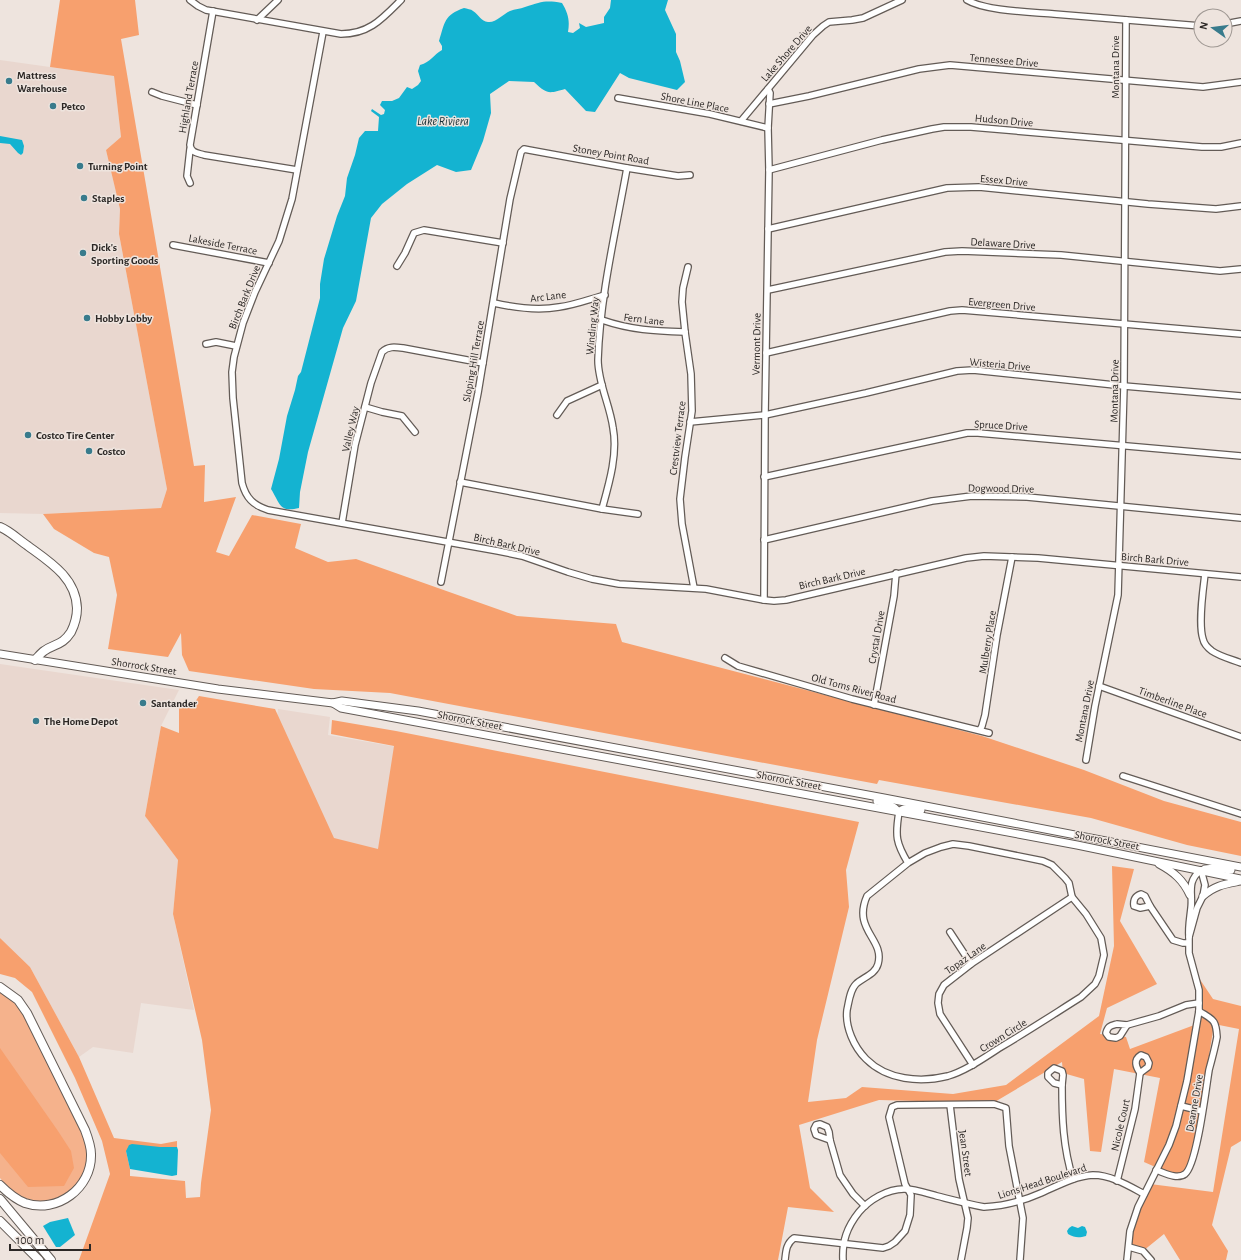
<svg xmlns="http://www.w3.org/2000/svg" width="1241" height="1260" font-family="'Alegreya Sans',sans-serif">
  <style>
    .built { fill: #e9d7cf }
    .green { fill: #f5b28c }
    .forest { fill: #f7a06e }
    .water { fill: #14b3d1 }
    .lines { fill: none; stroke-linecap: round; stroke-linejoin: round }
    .minor-casing { stroke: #635b56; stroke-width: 8 }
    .major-casing { stroke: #635b56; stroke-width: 9 }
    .highway-casing { stroke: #635b56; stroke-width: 10 }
    .minor { stroke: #fff; stroke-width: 5.5 }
    .major { stroke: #fff; stroke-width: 7 }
    .highway { stroke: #fff; stroke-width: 8 }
    .poi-dot { fill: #387b8c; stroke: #eee4de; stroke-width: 1.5 }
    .labels { text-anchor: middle; stroke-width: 3; stroke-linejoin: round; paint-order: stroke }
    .street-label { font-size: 11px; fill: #2c2826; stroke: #eee4de }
    .poi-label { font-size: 11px; font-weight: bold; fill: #2c2826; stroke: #eee4de; text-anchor: start }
    .water-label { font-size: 12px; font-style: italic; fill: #172e34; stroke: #eee4de }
  </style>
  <rect width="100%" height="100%" fill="#eee4de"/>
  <g class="built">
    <path d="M0 60 114 76 121 137 106 150 120 209 119 234 167 489 161 508 43 514 0 513Z"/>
    <path d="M0 664 179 690 161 726 145 816 178 860 173 914 194 1010 141 1003 133 1053 93 1047 79 1057 30 967 0 938Z"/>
    <path d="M278 709 330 717 328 735 397 747 380 853 332 844 275 731Z"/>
  </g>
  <path class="green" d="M0 990 12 998 30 1024 88 1145 85 1174 71 1193 52 1201H36L23 1198 8 1188 0 1178Z"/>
  <g class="forest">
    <path d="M60 0H135L139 35 121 39 194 466 205 465 204 502 236 497 216 552 229 556 252 515 301 524 295 548 328 562 356 559 517 616 616 624 622 642 982 736 1084 770 1164 801 1241 822V856L1187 845 1091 818 879 780 877 784 390 693 314 689 189 671 182 655 181 633 168 657 108 649 117 595 109 557 94 553 54 529 43 514 161 508 167 489 119 234 120 209 106 150 121 137 114 76 50 67Z"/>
    <path d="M199 696 275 709 334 838 378 849 394 746 331 734 332 720 396 731 859 822 846 870 849 907 817 1040 808 1102 846 1098 862 1087 953 1094 1006 1085 1099 1016 1114 946 1112 866 1134 869 1120 921 1157 984 1107 1008 1100 1034 1126 1037 1130 1049 1197 1024 1199 978 1213 999 1241 1006V1141L1231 1147 1212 1225 1228 1251 1226 1260H1180L1164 1234 1143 1251 1129 1246 1143 1196 1150 1184 1213 1192 1239 1029 1214 1024 1192 1165 1178 1177 1144 1162 1160 1078 1114 1069 1101 1152 1090 1151 1084 1079 1063 1073 1062 1062 993 1103 879 1100 799 1125 810 1188 834 1212 788 1207 778 1260H79L110 1174 102 1141 75 1078 32 992 15 978 0 974V938L30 967 79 1057 114 1138 161 1144 177 1141V1147H160L126 1151 130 1169V1176L185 1181 186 1198 200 1197 201 1183 211 1110 202 1040 173 914 178 860 145 816 161 726 179 733V706L191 708Z"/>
    <path d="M0 1048 58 1131 71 1151 74 1168 64 1186 28 1187 0 1153Z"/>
  </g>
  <g class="water">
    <path d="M611 0H668L665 10 676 34V52L680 61 685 82 677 90 629 78 620 73 595 112 586 111 565 89C548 94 547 94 534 82L509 81 490 94 491 113 483 141 471 170 456 172 437 165 407 184 382 204 371 218 356 301 343 328 308 452 300 492 299 508C279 513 280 503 271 489L279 459 287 416 295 390 298 376 301 372 320 298V284L324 259 337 216 345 196 347 178 355 155 359 138 365 131H378L379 117 371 111 372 109 381 115 384 114 385 110 380 105 382 101H392L399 98 407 87 412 89 418 85 421 81 418 71 420 65C431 62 433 55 442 50V46L439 41C445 22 444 15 464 8 467 9 471 9 473 11 479 15 481 21 488 22 496 23 503 14 510 11 515 9 520 9 525 7 541 2 545 0 562 3 568 13 570 20 568 32L573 33 580 28 579 23 586 27 604 23V17L610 8Z"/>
    <path d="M0 136 22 140 24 146 23 153 21 155 18 153 10 144 0 143Z"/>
    <path d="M132 1144 160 1147H177L178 1150 177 1175 172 1176 130 1169 126 1151 129 1145Z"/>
    <path d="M68 1218 75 1235 60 1247H56L43 1226 50 1222Z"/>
    <path d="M1072 1226 1078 1228 1082 1226 1085 1227 1087 1232 1086 1236C1079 1238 1075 1238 1068 1234L1067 1231 1069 1228Z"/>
  </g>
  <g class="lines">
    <defs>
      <g id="minor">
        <path d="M190 0 198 6 206 10 341 34C369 34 382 19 401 0"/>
        <path d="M967 0C985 11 1032 12 1054 14 1103 18 1152 22 1201 26"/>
        <path d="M213 11 190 145C191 153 198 153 204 155L297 170"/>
        <path d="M257 20 278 0"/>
        <path d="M1225 24 1241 21"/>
        <path d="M323 32 292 199 279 241 255 292 243 323 234 357 232 372 233 398 242 483C246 498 253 505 268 510L498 551 522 556 568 572 592 579 619 584 706 589 764 600 774 601 786 600 966 558 984 556 1038 558 1241 577"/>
        <path d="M152 92 162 96 197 105"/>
        <path d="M618 98 710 114 768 128"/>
        <path d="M769 104 809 96 919 69 950 65 1203 87 1241 82"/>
        <path d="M741 121 813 35 823 26 829 22 852 20 863 18 902 0"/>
        <path d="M769 170 882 140 932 129 944 127H971L1202 147H1221L1241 143"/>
        <path d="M190 183 187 176 190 149"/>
        <path d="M768 229 947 188 979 187 1148 204 1216 209 1241 206"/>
        <path d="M173 245 269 263"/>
        <path d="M397 266 405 253 414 233 424 230 503 243"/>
        <path d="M688 267 683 288 682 302 685 332 691 374 692 411 685 457 680 499 682 524 694 588"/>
        <path d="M768 290 945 252 962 251 1061 255 1220 271 1241 269"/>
        <path d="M494 303C516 308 537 311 559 307 575 305 590 299 605 295"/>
        <path d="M602 320C631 330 654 331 685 332"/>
        <path d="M206 344 216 342 236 346"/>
        <path d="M766 353 950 311 962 310 1241 334"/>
        <path d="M365 407 382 412 402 416 415 432"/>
        <path d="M557 415 567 401 602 385"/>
        <path d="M690 422 765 415 866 393 957 371 973 370 1124 386 1241 396"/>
        <path d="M764 477 967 433H978L1241 456"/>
        <path d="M460 482 602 509 638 514"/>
        <path d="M602 509C609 484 618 454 613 428 610 405 598 383 598 360 600 296 616 230 627 168"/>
        <path d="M342 523 355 445 371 383 382 352C388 346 395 347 403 348L483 363"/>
        <path d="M764 540 932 501 972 496 1027 497 1241 518"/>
        <path d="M1205 574C1203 590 1198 624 1203 639 1204 644 1208 648 1212 651 1221 657 1231 659 1241 663"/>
        <path d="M441 582 478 393 510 199 521 152 524 149 529 150 627 168 678 176 690 175"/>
        <path d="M764 600 765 415 769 170 768 128 770 93 768 89"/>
        <path d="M725 658 738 666 852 699 989 733"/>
        <path d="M1099 686 1241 737"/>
        <path d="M874 705 894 596 896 573"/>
        <path d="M980 730 982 726 985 715 997 635 1012 557"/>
        <path d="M1086 760 1095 706 1118 595 1124 386 1126 20"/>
        <path d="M1123 776 1241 814"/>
        <path d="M899 812C895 836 896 843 908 863L867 896C852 930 885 939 878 964 875 975 863 977 856 984 850 990 849 1001 847 1010 845 1027 854 1047 866 1059 887 1080 920 1083 948 1076 966 1071 985 1057 1001 1047 1028 1031 1054 1014 1081 997L1095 984 1099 976 1104 955 1101 938 1086 914 1072 897 1069 883 1065 878 1052 865 1043 861 969 846 953 844 941 847 925 853 908 863"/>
        <path d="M1201 870 1205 885 1203 896 1197 908 1189 937C1188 927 1190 918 1191 908 1193 893 1186 882 1201 870Z"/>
        <path d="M1141 894 1145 896 1150 906 1140 908 1134 906C1133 899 1135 896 1141 894Z"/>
        <path d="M1150 906 1173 940 1183 943H1188"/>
        <path d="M950 932 971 964"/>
        <path d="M1117 1024 1127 1025 1120 1036 1116 1038 1109 1037 1106 1033C1108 1026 1110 1026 1117 1024Z"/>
        <path d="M1127 1025 1159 1016 1186 1005 1199 1003"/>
        <path d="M1141 1055 1146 1057 1149 1063 1148 1067 1140 1073C1136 1067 1133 1060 1141 1055Z"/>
        <path d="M973 1065 940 1014 938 1003 939 994 944 985 971 964 1072 897"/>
        <path d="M1054 1068 1062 1071 1063 1075 1062 1085 1054 1083 1048 1077V1073Z"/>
        <path d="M1062 1085C1062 1117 1063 1148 1073 1179"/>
        <path d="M950 1105 959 1179 968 1218 967 1228 961 1260"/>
        <path d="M1181 1106 1202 1111"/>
        <path d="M820 1124 827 1127 829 1132 830 1140 816 1135 814 1129 816 1125Z"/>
        <path d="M830 1140 840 1175 853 1194 865 1206"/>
        <path d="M1156 1170C1165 1173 1177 1180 1185 1174 1197 1165 1206 1088 1209 1070 1212 1059 1215 1048 1217 1037 1216 1019 1213 1020 1199 1011"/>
        <path d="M1117 1181 1135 1109 1140 1073"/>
        <path d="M1129 1247 1143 1251 1151 1260"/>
        <path d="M785 1260C786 1251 786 1244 794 1238L883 1248 889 1246 895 1242 905 1231 910 1215 911 1195 905 1184 889 1117 892 1107 897 1105 994 1104 1006 1108 1009 1146 1023 1218 1020 1260"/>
        <path d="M843 1260C842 1241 847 1227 859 1212 869 1200 887 1189 904 1189 915 1189 926 1193 937 1196 953 1200 968 1204 984 1207 1004 1206 1023 1201 1041 1193 1057 1186 1075 1176 1093 1175 1111 1175 1129 1186 1144 1194"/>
        <path d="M1127 1260 1130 1231 1138 1207 1169 1145 1176 1126 1187 1081 1199 1011V990L1189 953V937"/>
      </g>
      <g id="major">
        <path d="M0 654 218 689 333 703 342 701 418 711 884 798 1241 867"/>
        <path d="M333 703 341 708 1077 845 1241 879"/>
        <path d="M877 801C886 803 893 805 899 812"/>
        <path d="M899 812C905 806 913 809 921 810"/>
        <path d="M1159 864C1174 872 1183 880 1190 895"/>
        <path d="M1205 869 1215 868 1231 870"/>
        <path d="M1203 896C1215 885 1226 884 1241 881"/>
      </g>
      <g id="highway">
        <path d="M0 527C10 531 19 540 28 546 50 562 76 578 77 608 77 617 75 624 71 632 62 646 55 643 44 651 41 653 38 657 35 660"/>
        <path d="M0 987 18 1000 27 1013 85 1130C88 1138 91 1146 91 1154 92 1188 57 1214 25 1203 15 1199 7 1192 0 1185"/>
        <path d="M0 1199 51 1260"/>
        <path d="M0 1221 39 1260"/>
      </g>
    </defs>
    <use href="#minor" class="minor-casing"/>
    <use href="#major" class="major-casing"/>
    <use href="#highway" class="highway-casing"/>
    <use href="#minor" class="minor"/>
    <use href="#major" class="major"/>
    <use href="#highway" class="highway"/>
  </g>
  <g class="poi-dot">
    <circle cx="9" cy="81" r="4"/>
    <circle cx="53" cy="106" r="4"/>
    <circle cx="80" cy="166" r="4"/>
    <circle cx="84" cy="198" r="4"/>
    <circle cx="83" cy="253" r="4"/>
    <circle cx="87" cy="318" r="4"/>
    <circle cx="28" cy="435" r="4"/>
    <circle cx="89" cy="451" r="4"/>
    <circle cx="143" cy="703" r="4"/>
    <circle cx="36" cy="721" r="4"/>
  </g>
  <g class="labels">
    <g class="street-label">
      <text transform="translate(786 53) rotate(-49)" y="4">Lake Shore Drive</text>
      <text transform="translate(1004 60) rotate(5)" y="4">Tennessee Drive</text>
      <text transform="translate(1115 67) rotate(-90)" y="4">Montana Drive</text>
      <text transform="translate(188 97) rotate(-80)" y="4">Highland Terrace</text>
      <text transform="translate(695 102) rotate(11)" y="4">Shore Line Place</text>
      <text transform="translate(1004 120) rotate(5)" y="4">Hudson Drive</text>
      <text transform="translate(611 154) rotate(10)" y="4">Stoney Point Road</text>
      <text transform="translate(1004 180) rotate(5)" y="4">Essex Drive</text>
      <text transform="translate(1003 243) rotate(3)" y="4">Delaware Drive</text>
      <text transform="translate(223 244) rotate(11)" y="4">Lakeside Terrace</text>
      <text transform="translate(548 296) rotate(-7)" y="4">Arc Lane</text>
      <text transform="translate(244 297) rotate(-68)" y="4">Birch Bark Drive</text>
      <text transform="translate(1002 304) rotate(5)" y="4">Evergreen Drive</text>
      <text transform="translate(644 319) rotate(7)" y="4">Fern Lane</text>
      <text transform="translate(592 326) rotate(-84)" y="4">Winding Way</text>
      <text transform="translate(756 344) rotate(-89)" y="4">Vermont Drive</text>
      <text transform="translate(473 361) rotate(-80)" y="4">Sloping Hill Terrace</text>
      <text transform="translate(1000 364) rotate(5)" y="4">Wisteria Drive</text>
      <text transform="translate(1114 391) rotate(-89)" y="4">Montana Drive</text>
      <text transform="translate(1001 425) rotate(3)" y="4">Spruce Drive</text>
      <text transform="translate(350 429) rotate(-77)" y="4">Valley Way</text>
      <text transform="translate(677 438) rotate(-83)" y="4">Crestview Terrace</text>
      <text transform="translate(1001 488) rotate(1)" y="4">Dogwood Drive</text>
      <text transform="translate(507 544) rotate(13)" y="4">Birch Bark Drive</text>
      <text transform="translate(1155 559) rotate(5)" y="4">Birch Bark Drive</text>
      <text transform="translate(832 578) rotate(-13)" y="4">Birch Bark Drive</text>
      <text transform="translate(876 637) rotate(-80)" y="4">Crystal Drive</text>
      <text transform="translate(987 642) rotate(-81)" y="4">Mulberry Place</text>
      <text transform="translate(144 666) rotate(9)" y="4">Shorrock Street</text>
      <text transform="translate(854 688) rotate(15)" y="4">Old Toms River Road</text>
      <text transform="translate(1173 702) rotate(20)" y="4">Timberline Place</text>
      <text transform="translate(1084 711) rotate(-79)" y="4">Montana Drive</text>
      <text transform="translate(470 720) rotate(11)" y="4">Shorrock Street</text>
      <text transform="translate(789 780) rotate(11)" y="4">Shorrock Street</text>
      <text transform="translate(1107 840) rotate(11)" y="4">Shorrock Street</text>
      <text transform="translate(965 958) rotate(-35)" y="4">Topaz Lane</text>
      <text transform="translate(1003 1035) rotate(-32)" y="4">Crown Circle</text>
      <text transform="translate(1194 1103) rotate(-80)" y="4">Deanne Drive</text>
      <text transform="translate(1120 1125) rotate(-77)" y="4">Nicole Court</text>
      <text transform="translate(966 1153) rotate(82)" y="4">Jean Street</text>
      <text transform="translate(1042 1181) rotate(-18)" y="4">Lions Head Boulevard</text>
    </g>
    <g class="poi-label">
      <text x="17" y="79">Mattress<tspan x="17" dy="13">Warehouse</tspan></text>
      <text x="61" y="110">Petco</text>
      <text x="88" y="170">Turning Point</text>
      <text x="92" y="202">Staples</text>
      <text x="91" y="251">Dick's<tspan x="91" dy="13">Sporting Goods</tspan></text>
      <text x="95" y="322">Hobby Lobby</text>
      <text x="36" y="439">Costco Tire Center</text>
      <text x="97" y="455">Costco</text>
      <text x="151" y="707">Santander</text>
      <text x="44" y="725">The Home Depot</text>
    </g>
    <g class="water-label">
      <text x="443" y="125">Lake Riviera</text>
    </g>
  </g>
  <g transform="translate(1213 28) rotate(284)"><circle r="19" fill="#eee4de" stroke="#a09994"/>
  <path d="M0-3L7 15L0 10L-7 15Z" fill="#387b8c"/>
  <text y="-6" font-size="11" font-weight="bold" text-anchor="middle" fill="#2c2826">N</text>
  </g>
  <path d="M10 1244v6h80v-6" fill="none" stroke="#2c2826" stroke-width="2"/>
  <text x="16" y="1244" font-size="12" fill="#2c2826" stroke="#eee4de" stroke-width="3" paint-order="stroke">100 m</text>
</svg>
